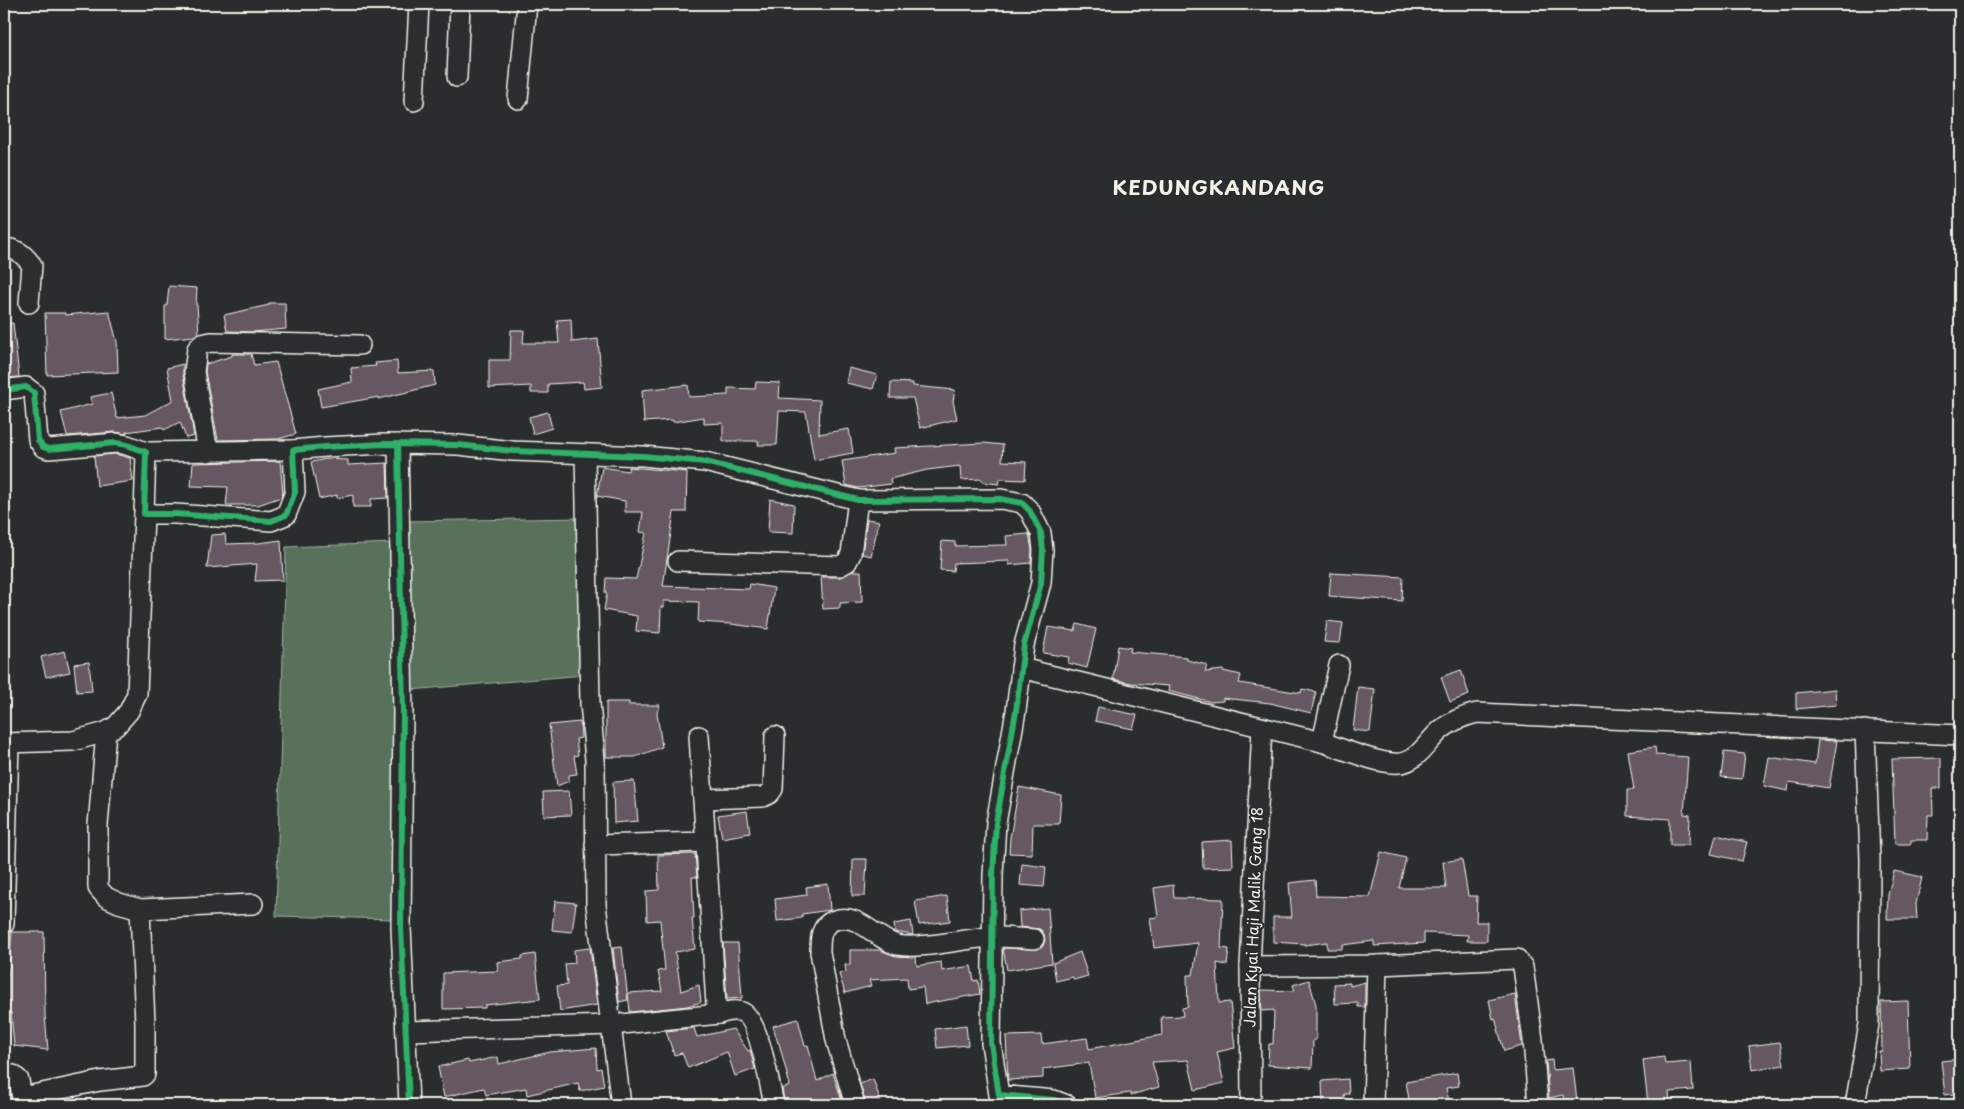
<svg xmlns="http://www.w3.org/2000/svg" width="1964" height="1109" font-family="'Playpen Sans',sans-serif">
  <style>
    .green { fill: #59715d; stroke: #a6b1a2 }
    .building { fill: #665864; stroke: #f4f1e8 }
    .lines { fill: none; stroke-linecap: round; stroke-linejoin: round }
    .minor-casing { stroke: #f4f1e8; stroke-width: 22 }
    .minor { stroke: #2a2d2e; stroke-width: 19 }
    .cycleway-casing { stroke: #2a2d2e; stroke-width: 9 }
    .cycleway { stroke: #2db169; stroke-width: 6 }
    .labels { text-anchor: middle; stroke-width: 4; stroke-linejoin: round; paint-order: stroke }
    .street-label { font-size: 15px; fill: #f4f1e8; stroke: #2a2d2e }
    .district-label { font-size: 20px; font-weight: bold; letter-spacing: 1px; fill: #f4f1e8; stroke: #2a2d2e }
  </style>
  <rect width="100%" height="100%" fill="#2a2d2e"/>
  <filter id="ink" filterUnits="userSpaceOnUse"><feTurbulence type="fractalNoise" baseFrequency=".02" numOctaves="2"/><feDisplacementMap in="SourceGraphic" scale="10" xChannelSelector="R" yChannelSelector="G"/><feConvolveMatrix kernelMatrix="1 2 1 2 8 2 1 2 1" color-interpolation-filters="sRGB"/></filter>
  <g filter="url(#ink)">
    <g class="green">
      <path d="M583 518 584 675 410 690 406 521Z"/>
      <path d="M394 543V919L276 916 286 547Z"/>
    </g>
    <g class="building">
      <path d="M169 286 197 288 196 305H197L199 333 194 336 165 339V306H167Z"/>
      <path d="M269 303H285L286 329 253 332 227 331 224 315 269 305Z"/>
      <path d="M109 311 117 342 118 372 47 375 45 313H65V315Z"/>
      <path d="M571 319 572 342 598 339 602 387 584 389 583 382 548 384V393H531V386L489 388V360H510L511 330H524L523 343H559L557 320Z"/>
      <path d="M13 323 19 377 4 378V324Z"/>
      <path d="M232 354H251L254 365 276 362 296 434 278 439 218 440 205 372 206 364 232 356Z"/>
      <path d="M397 361 398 373 434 371 435 385 379 399V397L321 407 318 389 352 382 351 368 376 366 375 363Z"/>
      <path d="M183 364V374L194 436 186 438 180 422 164 430 162 427 126 432 127 434 115 432 67 436 61 412 92 404 90 397 111 393 117 418 145 415 173 400 167 368Z"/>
      <path d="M849 368 877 375 873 389 846 383Z"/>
      <path d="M756 382 780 383 779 398 820 400 819 434 849 429 853 453 814 460 806 412 779 411 777 445H758L759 441H723V423L704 424V417L673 422 672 420 644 422 642 390 688 385 689 397 728 395V388L755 389Z"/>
      <path d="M891 382 913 383V386L955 390 953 401 957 419 920 428 913 398H890Z"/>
      <path d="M548 412 552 428 533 434 529 417Z"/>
      <path d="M983 443 1003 445 1002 461 1026 462 1025 480 1000 479 999 484 982 482V479L961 480 960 466 927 470 890 479 891 484 858 488 846 485 842 461 895 453 894 448Z"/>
      <path d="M115 454 130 458 133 481 97 486 94 456Z"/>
      <path d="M326 459 348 460V465L387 463 388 498 371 499V507H353V495L337 498V495L319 499 311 462Z"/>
      <path d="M280 461 283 493 281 497 258 505H226L228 487 191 486 193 463Z"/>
      <path d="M602 467 628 471 629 467 687 472 686 512H674L663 586 749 589 750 584 774 588 768 629 731 624 698 622 699 602 664 601V607H661L660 633 636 631 637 616 604 610 607 593H605L606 578 636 579 646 533 640 532 643 512H625V501L597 496Z"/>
      <path d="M770 499 794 504 793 533 768 532Z"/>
      <path d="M867 519 879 521 871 556 862 554Z"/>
      <path d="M225 534 226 544 259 543 281 540 283 580 255 581 257 564 207 568 211 535Z"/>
      <path d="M1029 534 1032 550 1031 563 1009 565V561L954 563 953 571 940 570 942 541 955 542V546L1007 545 1006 536Z"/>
      <path d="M853 571H861L862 602 840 603V608L823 609 821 577H840Z"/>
      <path d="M1331 573 1403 577 1402 601 1329 596Z"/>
      <path d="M1327 621 1343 623 1340 643 1324 642Z"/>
      <path d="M1077 624 1096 629 1087 668 1068 663 1069 657 1043 653 1048 627 1075 631Z"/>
      <path d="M1118 646 1131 648 1130 652 1187 657V660L1207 665 1205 672 1223 670V671L1241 675 1239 683 1301 693 1302 689 1316 692 1311 713 1270 703 1223 698V701L1211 702 1168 691 1169 686 1131 683 1113 679Z"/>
      <path d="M65 651 70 672 46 677 41 657Z"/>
      <path d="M89 662 92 691 77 692 74 664Z"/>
      <path d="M1461 670 1469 695 1450 702 1441 677Z"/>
      <path d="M1358 687 1375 689 1370 732 1353 730Z"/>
      <path d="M1835 689 1836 705 1796 709V693Z"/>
      <path d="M606 702H629V705H660L657 713 662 747 635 757H606Z"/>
      <path d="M1098 707 1137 715 1133 729 1095 721Z"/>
      <path d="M580 722 581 738 576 739 578 755 574 756 577 774 569 775V781L557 786 549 725Z"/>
      <path d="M1818 740 1837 741 1829 788 1789 782 1788 791 1764 786 1769 757 1815 764Z"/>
      <path d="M1655 747 1656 755 1688 757 1684 814 1690 815 1689 845H1670V819L1627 816V790H1634L1628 751Z"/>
      <path d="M1724 752 1745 754 1742 779 1721 777Z"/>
      <path d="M1941 758V788H1932L1933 815H1928L1927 840H1911V844H1895L1892 759Z"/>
      <path d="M634 781 638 821 614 823 613 782Z"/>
      <path d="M1019 787 1061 795 1059 824H1033L1032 854 1009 853 1010 838Z"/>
      <path d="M569 791 571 815 544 816 543 792Z"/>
      <path d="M747 811 750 833 722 838 718 815Z"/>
      <path d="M1716 835 1747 842 1742 861 1711 854Z"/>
      <path d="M1232 840 1233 867 1203 868 1202 842Z"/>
      <path d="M1381 852 1406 858 1399 888H1446L1443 862 1462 859 1468 896H1477L1476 922H1487V941H1467L1468 935 1424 933V943L1374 946V941L1342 945V949H1327V942L1305 945V944L1273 942V917H1292L1289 883 1315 880 1316 896 1370 897Z"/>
      <path d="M695 854 697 877H692L694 918H692L695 949 675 952 681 991 699 985 701 1002 687 1006 630 1012 628 993 662 991 658 971 665 970 660 920 647 921 646 891 659 890 658 855Z"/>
      <path d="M853 859H867L865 896H852Z"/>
      <path d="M1022 864 1046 867 1044 887 1020 885Z"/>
      <path d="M1894 871 1922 877 1916 904 1917 919H1887L1888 895Z"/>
      <path d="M828 884 830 910 802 914V918L777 921 775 899 807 895 806 887Z"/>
      <path d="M1173 885 1174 898 1223 899 1221 948 1229 949 1227 965 1217 963 1219 1003 1230 1002 1235 1048 1217 1052 1224 1083 1195 1090 1188 1060 1152 1062 1159 1087 1131 1095 1130 1093 1095 1098 1089 1063 1043 1069V1078L1008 1080 1006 1036 1041 1035 1042 1044 1087 1038 1089 1049 1162 1035 1161 1017 1183 1016 1182 1008 1188 1007 1187 975H1193L1198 943 1154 948 1150 918 1158 917 1154 888Z"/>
      <path d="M947 896 950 921 919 925 915 901Z"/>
      <path d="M555 901 576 903 572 932 552 930Z"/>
      <path d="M1048 908 1052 963 1007 970 1003 948 1038 949 1043 946 1045 940 1044 934 1040 929 1020 927 1019 911Z"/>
      <path d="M911 921 913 935 895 932 894 924Z"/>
      <path d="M12 932H44L45 1015 48 1050 14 1046 11 1013H8V980Z"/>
      <path d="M723 943H738L742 998 727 999Z"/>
      <path d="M622 947 628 1000 619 1002 613 948Z"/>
      <path d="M590 948 597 1005 560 1011 557 986 567 985 565 964 575 963 574 950Z"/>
      <path d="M850 950H880L896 956 916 957 917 966 941 962 942 971 971 966 974 981 978 980 980 994 925 1004 923 987 908 989 907 978 869 980 871 986 845 993 839 974 846 972 845 965H850Z"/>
      <path d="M1080 952 1088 976 1074 980 1073 977 1056 981 1053 963Z"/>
      <path d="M535 954 540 999 485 1005V1008L443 1009V973L498 971 497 962 522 959V956Z"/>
      <path d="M1309 980 1316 1005V1040H1313L1312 1068 1268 1065 1269 1044H1273L1274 1010 1262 1011 1261 990 1295 991 1293 985Z"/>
      <path d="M1365 982V1007H1358V1003L1335 1004 1334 984 1350 983V986Z"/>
      <path d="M1515 994 1522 1046 1504 1051 1495 1018 1493 1019 1489 1000Z"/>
      <path d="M1908 1001 1910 1069 1880 1071 1879 1051H1882L1881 1002Z"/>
      <path d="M798 1019 805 1046 808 1045 817 1081 833 1073 843 1104 785 1105 782 1089 790 1086 779 1043H778L773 1026Z"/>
      <path d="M966 1025 968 1045 937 1048 935 1029Z"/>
      <path d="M694 1028 697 1037 733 1029 748 1051 750 1050 755 1069 735 1076 727 1052 688 1068 682 1053 674 1055 666 1031Z"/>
      <path d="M1780 1042 1784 1065 1752 1070 1749 1046Z"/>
      <path d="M596 1048 597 1069 601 1068 604 1086 580 1091 578 1083 527 1095 526 1088 486 1095 484 1088 444 1097 438 1067 468 1060 469 1063 498 1057 499 1064 550 1052Z"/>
      <path d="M1664 1057 1665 1064 1691 1062 1693 1090 1669 1092 1670 1102 1648 1104 1643 1060Z"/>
      <path d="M1960 1059V1093L1945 1095 1941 1061Z"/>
      <path d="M1552 1060 1553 1070 1573 1068 1577 1101 1564 1102 1563 1095 1549 1098 1546 1061Z"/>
      <path d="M1457 1073 1459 1086 1446 1088 1450 1105H1410L1406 1082Z"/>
      <path d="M873 1079 882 1105H866L860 1084Z"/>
      <path d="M1348 1079 1349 1094H1344L1347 1105H1323L1322 1081Z"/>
    </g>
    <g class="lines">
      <defs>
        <g id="minor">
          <path d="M457 77 460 4"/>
          <path d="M518 99 527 4"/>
          <path d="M414 101 419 4"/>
          <path d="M4 248C18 249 23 254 32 265L29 303"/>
          <path d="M4 390 26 387 34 393 38 440 43 447 49 449 116 443 127 445 146 452 144 514H175L271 521 286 515 295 492 293 450 325 447 384 444 458 445 513 451 643 456 705 462 858 500 1001 499 1022 503 1030 511 1041 533 1043 550 1041 583 1024 645 1016 711 996 823 993 875 991 1043 999 1095 1054 1100 1067 1105"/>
          <path d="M398 444 403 713 401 927 409 1105"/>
          <path d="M146 452 293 450"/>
          <path d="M208 452 194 372 197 349 202 344 211 342 360 345"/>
          <path d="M585 454 590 703 595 760 596 905 621 1105"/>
          <path d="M678 561 840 566 847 562 851 554 858 500"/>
          <path d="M1021 668 1322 742 1339 665"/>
          <path d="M699 736 716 1005 719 1014C726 1012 735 1009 742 1012 759 1018 770 1087 774 1105"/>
          <path d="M1322 742C1340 748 1383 766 1401 763 1418 761 1429 739 1442 729 1453 720 1464 716 1477 713L1960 735"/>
          <path d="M4 743 73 741 106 732 116 726 129 711 137 694 144 514"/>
          <path d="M703 799 763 797 769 794 773 789 775 736"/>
          <path d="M595 845 706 842"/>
          <path d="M140 909 253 904"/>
          <path d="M4 924 9 743"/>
          <path d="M1250 966 1377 965 1517 959 1523 967 1533 1040 1538 1105"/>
          <path d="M406 1031 612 1025 719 1014"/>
          <path d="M4 1074 13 1075 19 1080 23 1105"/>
          <path d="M23 1097 100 1081 143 1076 145 1074V1023L140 909 119 903 106 897 98 888V825L106 732"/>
          <path d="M855 1105 836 1040 820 952C820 938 820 925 835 920 859 912 876 940 897 945 921 950 965 938 992 937 1006 937 1020 938 1034 939"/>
          <path d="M1251 1105 1250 966 1262 728"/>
          <path d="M1373 1105 1377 965"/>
          <path d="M1855 1105 1869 1024 1870 859 1865 730"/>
        </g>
      </defs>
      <use href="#minor" class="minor-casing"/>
      <use href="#minor" class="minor"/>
      <defs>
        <g id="cycleway">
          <path d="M4 390 26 387 34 393 38 440 43 447 49 449 116 443 127 445 146 452 144 514H175L271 521 286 515 295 492 293 450 325 447 384 444 458 445 513 451 643 456 705 462 858 500 1001 499 1022 503 1030 511 1041 533 1043 550 1041 583 1024 645 1016 711 996 823 993 875 991 1043 999 1095 1054 1100 1067 1105"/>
          <path d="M398 444 403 713 401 927 409 1105"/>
        </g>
      </defs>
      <use href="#cycleway" class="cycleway-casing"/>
      <use href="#cycleway" class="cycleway"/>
    </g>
  </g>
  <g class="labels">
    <g class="street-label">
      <text transform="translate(1254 917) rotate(-88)" y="5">Jalan Kyai Haji Malik Gang 18</text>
    </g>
    <g class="district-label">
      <text x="1219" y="195">KEDUNGKANDANG</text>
    </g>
  </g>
  <rect width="1964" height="1109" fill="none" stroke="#2a2d2e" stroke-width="20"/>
  <rect x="10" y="10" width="1944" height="1089" fill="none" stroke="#f4f1e8" stroke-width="2" filter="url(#ink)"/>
</svg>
